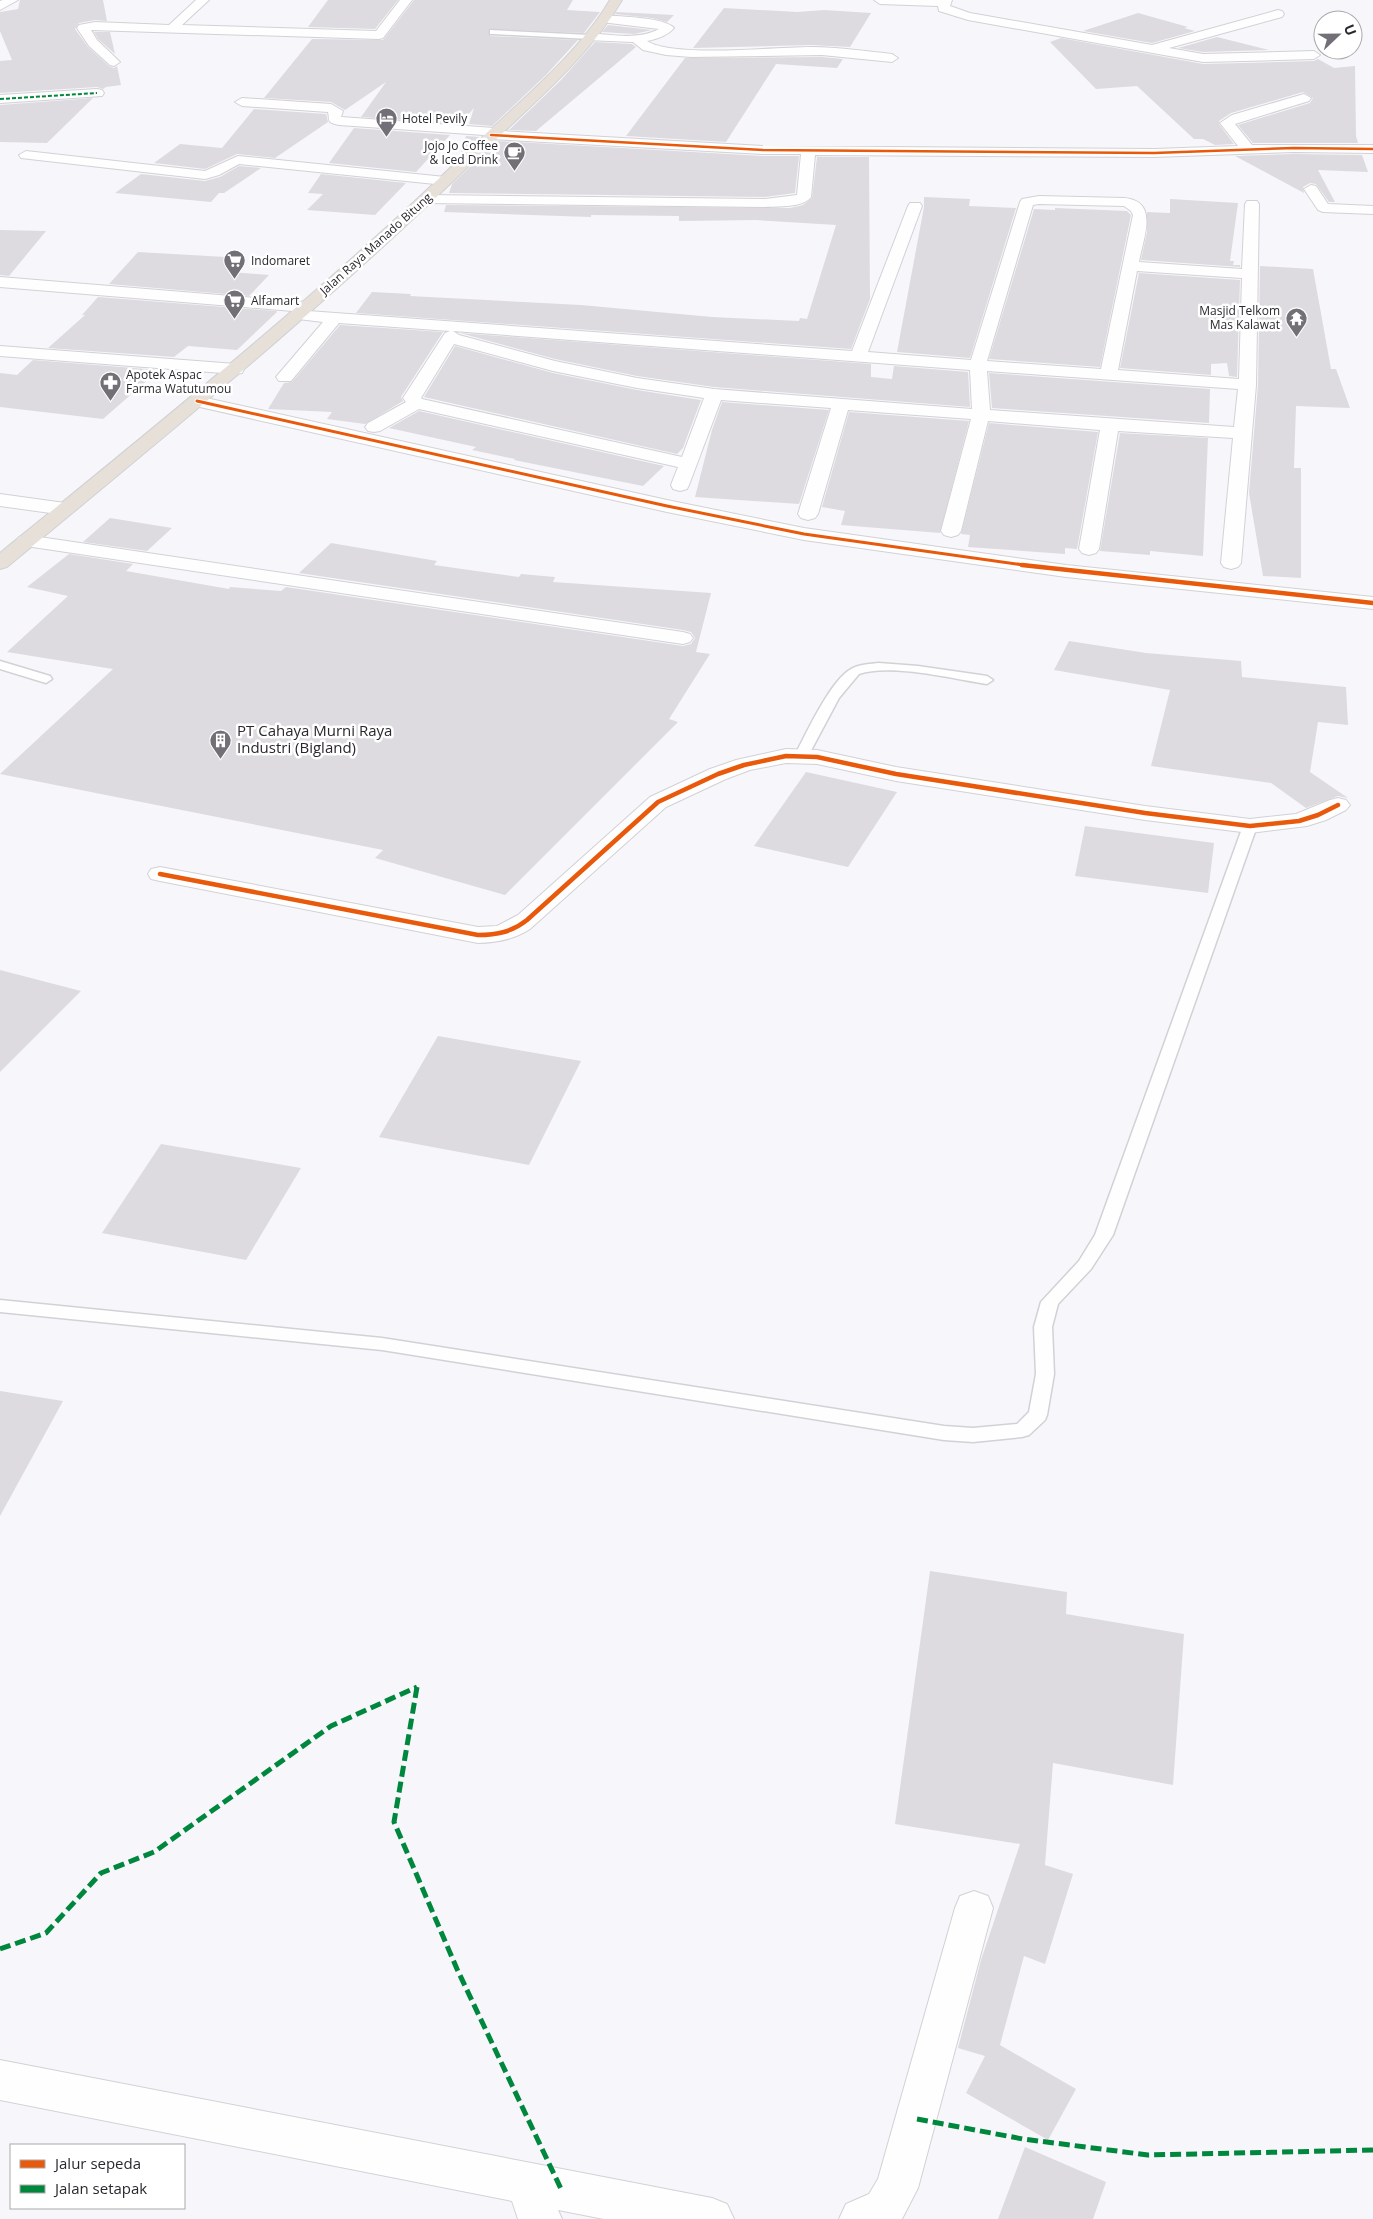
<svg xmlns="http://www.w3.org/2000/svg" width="1373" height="2219" font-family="'Open Sans',sans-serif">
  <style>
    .building { fill: #dddbe0 }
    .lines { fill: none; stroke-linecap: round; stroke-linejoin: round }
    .lane-casing { stroke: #d2d1d6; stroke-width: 3 }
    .street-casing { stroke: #d2d1d6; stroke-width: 2 }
    .highway-casing { stroke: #d1d1d4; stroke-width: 2 }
    .lane { fill: #fefefe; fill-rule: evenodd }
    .street { fill: #fefefe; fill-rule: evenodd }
    .highway { fill: #e6e0d9; fill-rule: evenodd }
    .quiet-far1 { stroke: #00873e; stroke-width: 2; stroke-dasharray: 4 2; stroke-linecap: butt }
    .quiet { stroke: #00873e; stroke-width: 5; stroke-dasharray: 11 5; stroke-linecap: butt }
    .cycleway-far2-casing { stroke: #fff; stroke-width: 4 }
    .cycleway-far1-casing { stroke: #fff; stroke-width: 5 }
    .cycleway-casing { stroke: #fff; stroke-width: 7 }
    .cycleway-far2 { stroke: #e8590c; stroke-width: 2.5 }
    .cycleway-far1 { stroke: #e8590c; stroke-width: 3 }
    .cycleway { stroke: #e8590c; stroke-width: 4.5 }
    .labels { text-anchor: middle; stroke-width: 5; stroke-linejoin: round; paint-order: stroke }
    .far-poi-label { font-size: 12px; fill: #2a282e; stroke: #fff; text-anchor: start }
    .far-street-label { font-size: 12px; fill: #2a282e; stroke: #fff }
    .poi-label { font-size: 15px; fill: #2a282e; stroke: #fff; text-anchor: start }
  </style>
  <rect width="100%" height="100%" fill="#f7f6fb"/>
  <g class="building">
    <path d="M20 0H103L107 21 95 20 79 23 75 29 88 47 109 66 114 68 117 66 121 85 106 87 103 89 97 87 0 93V61L12 60 0 31V12L18 9Z"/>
    <path d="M328 0H398L375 29 308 27Z"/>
    <path d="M414 0H573L567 10 600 12 584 33 489 29 490 36 578 40 546 75 492 126 469 124 474 108 460 124 361 117 386 82 345 110 331 102 264 98 312 39 383 40Z"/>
    <path d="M724 8 797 12 824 10 871 13 850 47 811 45 693 48Z"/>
    <path d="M616 12 674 15 667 22 652 18 615 14Z"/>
    <path d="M1138 13 1188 27 1184 28 1195 31 1152 43 1083 31Z"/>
    <path d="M608 25 652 30 634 34 602 32Z"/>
    <path d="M94 32H110L115 54 98 39Z"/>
    <path d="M1217 37 1269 50 1203 52 1178 48Z"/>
    <path d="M1061 38 1203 64 1314 61 1318 59 1334 68 1355 66 1356 136 1358 143H1253L1238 125 1310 103 1313 98 1303 92 1231 113 1219 121V124L1234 144 1215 145 1203 139H1194L1137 86 1096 89 1050 42Z"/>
    <path d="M595 42 632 44 636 47 536 131 509 130 561 80Z"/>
    <path d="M822 57 843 59 837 68 776 64 726 142 626 136 685 58Z"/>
    <path d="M93 98 47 143 0 142V105Z"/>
    <path d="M254 109 326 114 328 122 275 158 237 154 205 169 154 163 180 144 222 148Z"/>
    <path d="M354 128 450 135 416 172 329 163Z"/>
    <path d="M466 136 480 137 460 156Z"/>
    <path d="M497 141 763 156H799L795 193 765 197 449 193 452 184Z"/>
    <path d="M1294 154 1362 155 1368 172 1318 170 1335 202H1329L1316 184 1310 183 1303 187 1304 193 1235 156Z"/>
    <path d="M817 157H869L870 299 851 349 356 313 372 292 411 294 410 296 581 305 712 317 799 321 800 318 807 319 836 225 756 220 679 221V216L591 215V217L444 212 446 205 790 208 803 205 812 198Z"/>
    <path d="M239 166 261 168 224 193H219L211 202 115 193 141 174 205 181 220 177Z"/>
    <path d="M321 174 406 183 375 215 307 210 323 194 308 193Z"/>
    <path d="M924 197 970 199 969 206 1016 208 970 358 897 352 924 207Z"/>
    <path d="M1170 199 1238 203 1230 261H1234L1233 265H1240V267L1141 260 1147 232V212L1170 213Z"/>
    <path d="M1055 208 1127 211 1131 215 1100 367 989 359 1034 209 1055 210Z"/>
    <path d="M0 230 46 231 9 276 0 275Z"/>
    <path d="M138 252 243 258 231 272 269 275 249 296 109 284Z"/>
    <path d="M1260 266 1313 269 1331 369H1336L1350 408 1296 406 1294 468H1301V578L1263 576 1249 493 1258 385Z"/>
    <path d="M1139 273 1240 280 1237 377 1229 376 1227 363 1211 364V375L1120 368Z"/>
    <path d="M98 297 276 311 277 312 237 350 188 346 174 357 48 348 85 315H82Z"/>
    <path d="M340 325 443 332 401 397 403 401 365 424 327 419 332 412 268 409 284 383 292 382Z"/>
    <path d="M460 333 871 364V377L892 379 894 366 968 372 970 407 714 387 637 376 555 359Z"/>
    <path d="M455 346 553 373 637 390 701 400 683 448 677 454 424 397Z"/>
    <path d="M33 360 159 370 103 419 0 407V373L17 375Z"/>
    <path d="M989 373 1210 389 1209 423 992 408Z"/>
    <path d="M722 402 829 410 799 504 695 497 712 430Z"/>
    <path d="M419 411 664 466 643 486 514 460 515 459 472 450 476 447 389 428Z"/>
    <path d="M849 412 969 421 940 533 841 525 845 511 822 507Z"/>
    <path d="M989 423 1098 432 1077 549 1065 548V554L968 547 970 535 961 534Z"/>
    <path d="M1120 433 1208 438 1203 556 1150 551V555L1100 551Z"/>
    <path d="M110 518 172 528 147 551 83 542Z"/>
    <path d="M331 543 437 561 434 565 519 577 521 574 555 577 553 582 711 593 696 652 710 654 669 719 678 722 505 895 375 858 383 850 0 774 113 669 7 652 68 596 27 587 69 554 133 564 126 571 229 589 230 587 281 591 286 587 683 646 691 644 695 638 691 632 683 630 299 573Z"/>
    <path d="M1069 641 1146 653 1241 661 1242 677 1346 687 1348 725 1318 722 1310 772 1348 798 1338 796 1306 808 1271 783 1151 766 1170 690 1054 670Z"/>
    <path d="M806 772 897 792 848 867 754 846Z"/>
    <path d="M1085 826 1214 843 1208 893 1075 876Z"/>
    <path d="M0 970 81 991 0 1072Z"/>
    <path d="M438 1036 581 1061 529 1165 379 1137Z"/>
    <path d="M161 1144 301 1168 246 1260 102 1233Z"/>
    <path d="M0 1391 63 1401 0 1516Z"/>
    <path d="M930 1571 1067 1592 1066 1614 1184 1634 1173 1785 1053 1763 1045 1865 1073 1874 1045 1964 1024 1956 1000 2045 1076 2089 1048 2140 966 2093 985 2056 958 2048 981 1960 1020 1844 895 1824Z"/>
    <path d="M1025 2147 1106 2182 1093 2219H998Z"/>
  </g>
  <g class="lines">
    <defs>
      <g id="lane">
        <path d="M490 30 590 35 594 37 590 39 493 34H490Z"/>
        <path d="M0 661 50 676 52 679 46 683 0 669Z"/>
        <path d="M879 663 918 666 987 676 993 680 987 684C954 679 890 663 859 674L839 698 807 758H797L795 755C806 734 832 677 853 668 861 664 870 664 879 663Z"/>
        <path d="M1250 822 1257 826 1113 1235 1091 1269 1058 1304 1052 1327 1054 1374 1047 1415 1045 1420 1029 1435 1022 1437 973 1442 944 1440 382 1350 0 1312V1300L382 1338 944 1426 973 1428 1017 1424 1029 1412 1036 1374 1034 1327 1041 1302 1079 1261 1095 1235 1243 826Z"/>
      </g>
      <g id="street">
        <path d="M3 0H18L0 10V1Z"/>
        <path d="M196 0H209L182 25 376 31 400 0H412L383 38 379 39 91 30 97 40 120 62 114 66 110 65 89 46 77 28 79 25 95 22 169 25Z"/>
        <path d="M874 0H952L950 6 970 13 1152 45 1278 10 1282 11 1284 14 1282 17 1169 48 1203 54 1314 51 1320 55 1314 59 1203 62 968 20 939 11 938 6 880 4Z"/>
        <path d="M605 15C621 17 664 17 674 28 667 36 657 39 647 41 673 58 776 47 811 47 838 47 865 51 892 54L898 58 892 62 822 55 691 57 666 55 643 50 633 42 586 40 584 37 586 34 590 33C612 35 639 40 659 29L601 22 599 19Z"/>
        <path d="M97 89 102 90 104 93 102 96 0 103V95Z"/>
        <path d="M1304 94 1311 98 1309 101 1235 124 1252 145H1373V153L1294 152 1154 157 815 155 811 197C803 208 778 206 765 207L425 203 418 199 425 195 765 199 797 195 801 154H763L491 139 484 135 339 125C326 122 330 121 328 112L242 106 235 102 242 98 331 104 343 111 341 117 494 128 500 131 763 146 1154 149 1238 146 1220 123 1232 115Z"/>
        <path d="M26 151 205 171 238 156 445 177 452 181 445 185 239 164 219 175 205 179 21 158 19 155Z"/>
        <path d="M1311 185 1316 186 1328 204 1373 206V214L1323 212 1318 210 1304 189Z"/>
        <path d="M1039 196 1124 198C1160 201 1143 238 1139 262L1242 269 1245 204 1247 201H1257L1259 204 1256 385 1241 563 1238 567 1231 569 1224 567 1221 563 1233 438 1118 431 1099 549 1096 553 1089 555 1082 553 1079 549 1100 430 988 421 961 531 958 535 951 537 944 535 941 531 971 419 848 410 818 514 815 518 808 520 801 518 798 514 831 408 721 400 689 485 687 489 680 491 673 489 671 485 678 467 419 409 380 431 374 432 368 431 365 427 368 423 406 402 403 398 445 333 450 331 339 323 291 381H279L276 377 323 322 290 318 288 315 293 311 0 287V277L305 302 311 304 313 307 308 311 852 351 908 206 910 203H920L922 206 868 352 971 360 1020 202 1022 199ZM1039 204 1124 206 1131 211 1133 215 1101 369 987 361 1033 205ZM1137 271 1242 278 1239 379 1118 370ZM453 331 970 370 972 409 714 389 637 378 555 361 459 335ZM454 344 553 371 637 388 704 398 682 457 422 399 421 398ZM987 371 1238 389 1234 427 990 410Z"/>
        <path d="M0 346 236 364 242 365 244 369 242 373 236 374 0 356Z"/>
        <path d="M197 396 667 500 804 528 1066 565 1373 597V609L1066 577 804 540 667 512 191 405 188 401 191 397Z"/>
        <path d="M0 494 65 503 72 505 74 509 72 513 65 515 0 506Z"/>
        <path d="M26 535 683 632 690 634 693 638 690 642 683 644 19 545 16 541 19 537Z"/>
        <path d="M786 749 817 750 896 767 1145 806 1250 819 1296 814 1330 800 1338 798 1346 800 1350 805 1346 810 1326 820 1307 826 1250 833 1145 820 896 781 817 764 786 763 750 770 726 779 666 807 530 929C515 939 496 943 478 943L160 881 151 879 148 874 151 869 160 867 478 927 497 926 518 915 650 797 710 769 736 760Z"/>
        <path d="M974 1891 988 1896 993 1908 918 2188 902 2219H839L846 2204 869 2194 878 2179 955 1908 960 1896Z"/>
        <path d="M0 2060 712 2198 727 2204 734 2219H604L558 2210 562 2219H518L512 2201 0 2100Z"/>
      </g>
      <path id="highway" d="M610 0H622C589 57 533 103 486 149 335 298 170 432 7 567L0 569V553C162 421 325 290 474 145 519 102 579 53 610 0Z"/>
    </defs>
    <use href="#lane" class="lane-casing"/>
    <use href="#street" class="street-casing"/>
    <use href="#highway" class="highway-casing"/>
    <use href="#lane" class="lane"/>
    <use href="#street" class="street"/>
    <use href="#highway" class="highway"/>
    <path class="quiet-far1" d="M0 99 97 93"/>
    <g class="quiet">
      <path d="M417 1687 394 1822 457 1969 562 2191"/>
      <path d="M0 1949 46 1933 101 1873 154 1852 331 1726 417 1687"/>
      <path d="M917 2119 1023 2139 1148 2155 1373 2150"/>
    </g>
    <defs>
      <path id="cycleway-far2" d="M491 135 763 150 1154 153 1294 148 1373 149"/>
      <path id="cycleway-far1" d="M197 401 667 506 804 534 1031 566"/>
      <g id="cycleway">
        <path d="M1022 565 1373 603"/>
        <path d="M160 874 478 935C497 935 512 932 527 920L658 802 718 774 744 765 786 756 817 757 896 774 1145 813 1250 826 1299 821 1318 815 1338 805"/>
      </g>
    </defs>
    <use href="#cycleway-far2" class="cycleway-far2-casing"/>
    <use href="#cycleway-far1" class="cycleway-far1-casing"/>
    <use href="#cycleway" class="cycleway-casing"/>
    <use href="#cycleway-far2" class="cycleway-far2"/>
    <use href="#cycleway-far1" class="cycleway-far1"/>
    <use href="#cycleway" class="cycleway"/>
  </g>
  <defs>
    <symbol id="hotel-pin" viewBox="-11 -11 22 30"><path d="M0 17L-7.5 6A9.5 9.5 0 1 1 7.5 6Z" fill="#727076" stroke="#fff"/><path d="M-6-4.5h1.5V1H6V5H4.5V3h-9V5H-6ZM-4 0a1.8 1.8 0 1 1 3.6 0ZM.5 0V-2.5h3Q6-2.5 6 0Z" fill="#fff"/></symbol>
    <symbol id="cafe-pin" viewBox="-11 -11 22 30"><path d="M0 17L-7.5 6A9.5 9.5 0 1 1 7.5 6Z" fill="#727076" stroke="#fff"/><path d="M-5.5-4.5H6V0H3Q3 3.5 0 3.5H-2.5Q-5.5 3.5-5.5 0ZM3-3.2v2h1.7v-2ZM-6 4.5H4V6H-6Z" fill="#fff"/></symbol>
    <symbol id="supermarket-pin" viewBox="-11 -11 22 30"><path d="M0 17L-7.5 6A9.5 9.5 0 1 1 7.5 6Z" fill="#727076" stroke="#fff"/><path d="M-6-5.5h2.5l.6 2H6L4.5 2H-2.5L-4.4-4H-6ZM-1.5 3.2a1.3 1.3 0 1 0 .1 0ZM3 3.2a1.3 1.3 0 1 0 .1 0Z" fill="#fff"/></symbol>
    <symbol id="temple-pin" viewBox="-11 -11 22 30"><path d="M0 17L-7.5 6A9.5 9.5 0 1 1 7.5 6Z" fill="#727076" stroke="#fff"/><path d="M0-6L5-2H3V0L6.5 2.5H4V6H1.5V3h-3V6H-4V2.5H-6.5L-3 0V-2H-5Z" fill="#fff"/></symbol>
    <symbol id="pharmacy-pin" viewBox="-11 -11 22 30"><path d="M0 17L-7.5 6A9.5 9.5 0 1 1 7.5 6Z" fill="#727076" stroke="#fff"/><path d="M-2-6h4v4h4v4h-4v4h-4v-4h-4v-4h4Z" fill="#fff"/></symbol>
    <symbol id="building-pin" viewBox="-11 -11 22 30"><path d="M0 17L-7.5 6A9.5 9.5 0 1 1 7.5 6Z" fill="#727076" stroke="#fff"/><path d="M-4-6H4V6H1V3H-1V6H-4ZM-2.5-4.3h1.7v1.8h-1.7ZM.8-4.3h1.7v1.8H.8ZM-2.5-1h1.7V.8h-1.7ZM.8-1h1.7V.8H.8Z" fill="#fff"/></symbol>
  </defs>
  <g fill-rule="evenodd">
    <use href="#hotel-pin" x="374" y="106" width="25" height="34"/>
    <use href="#cafe-pin" x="502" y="140" width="25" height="34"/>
    <use href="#supermarket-pin" x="222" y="248" width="25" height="34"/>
    <use href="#supermarket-pin" x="222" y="288" width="25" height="34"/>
    <use href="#temple-pin" x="1284" y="306" width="25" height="34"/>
    <use href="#pharmacy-pin" x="98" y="370" width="25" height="34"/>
    <use href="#building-pin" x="208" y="728" width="25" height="34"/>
  </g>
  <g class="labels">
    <g class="far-poi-label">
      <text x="402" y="123">Hotel Pevily</text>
      <text x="498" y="150" text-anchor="end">Jojo Jo Coffee<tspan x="498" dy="14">&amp; Iced Drink</tspan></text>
      <text x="251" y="265">Indomaret</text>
      <text x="251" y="305">Alfamart</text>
      <text x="1280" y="315" text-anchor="end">Masjid Telkom<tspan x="1280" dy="14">Mas Kalawat</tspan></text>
      <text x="126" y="379">Apotek Aspac<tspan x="126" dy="14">Farma Watutumou</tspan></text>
    </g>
    <g class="far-street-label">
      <text transform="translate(376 244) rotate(-42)" y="4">Jalan Raya Manado Bitung</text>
    </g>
    <g class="poi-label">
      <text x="237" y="736">PT Cahaya Murni Raya<tspan x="237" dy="17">Industri (Bigland)</tspan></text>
    </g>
  </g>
  <rect x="10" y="2144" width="175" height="65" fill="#ffffff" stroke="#aaa9ab"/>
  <rect x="20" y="2160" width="25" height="8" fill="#e8590c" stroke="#aaa9ab"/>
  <text x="55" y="2169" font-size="15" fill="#2a282e">Jalur sepeda</text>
  <rect x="20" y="2185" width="25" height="8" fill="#00873e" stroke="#aaa9ab"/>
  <text x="55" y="2194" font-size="15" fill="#2a282e">Jalan setapak</text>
  <g transform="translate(1338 35) rotate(68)"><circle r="24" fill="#ffffff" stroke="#aaa9ab"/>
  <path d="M0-4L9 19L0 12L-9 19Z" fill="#727076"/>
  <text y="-8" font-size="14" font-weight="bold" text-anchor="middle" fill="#2a282e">U</text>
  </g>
</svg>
